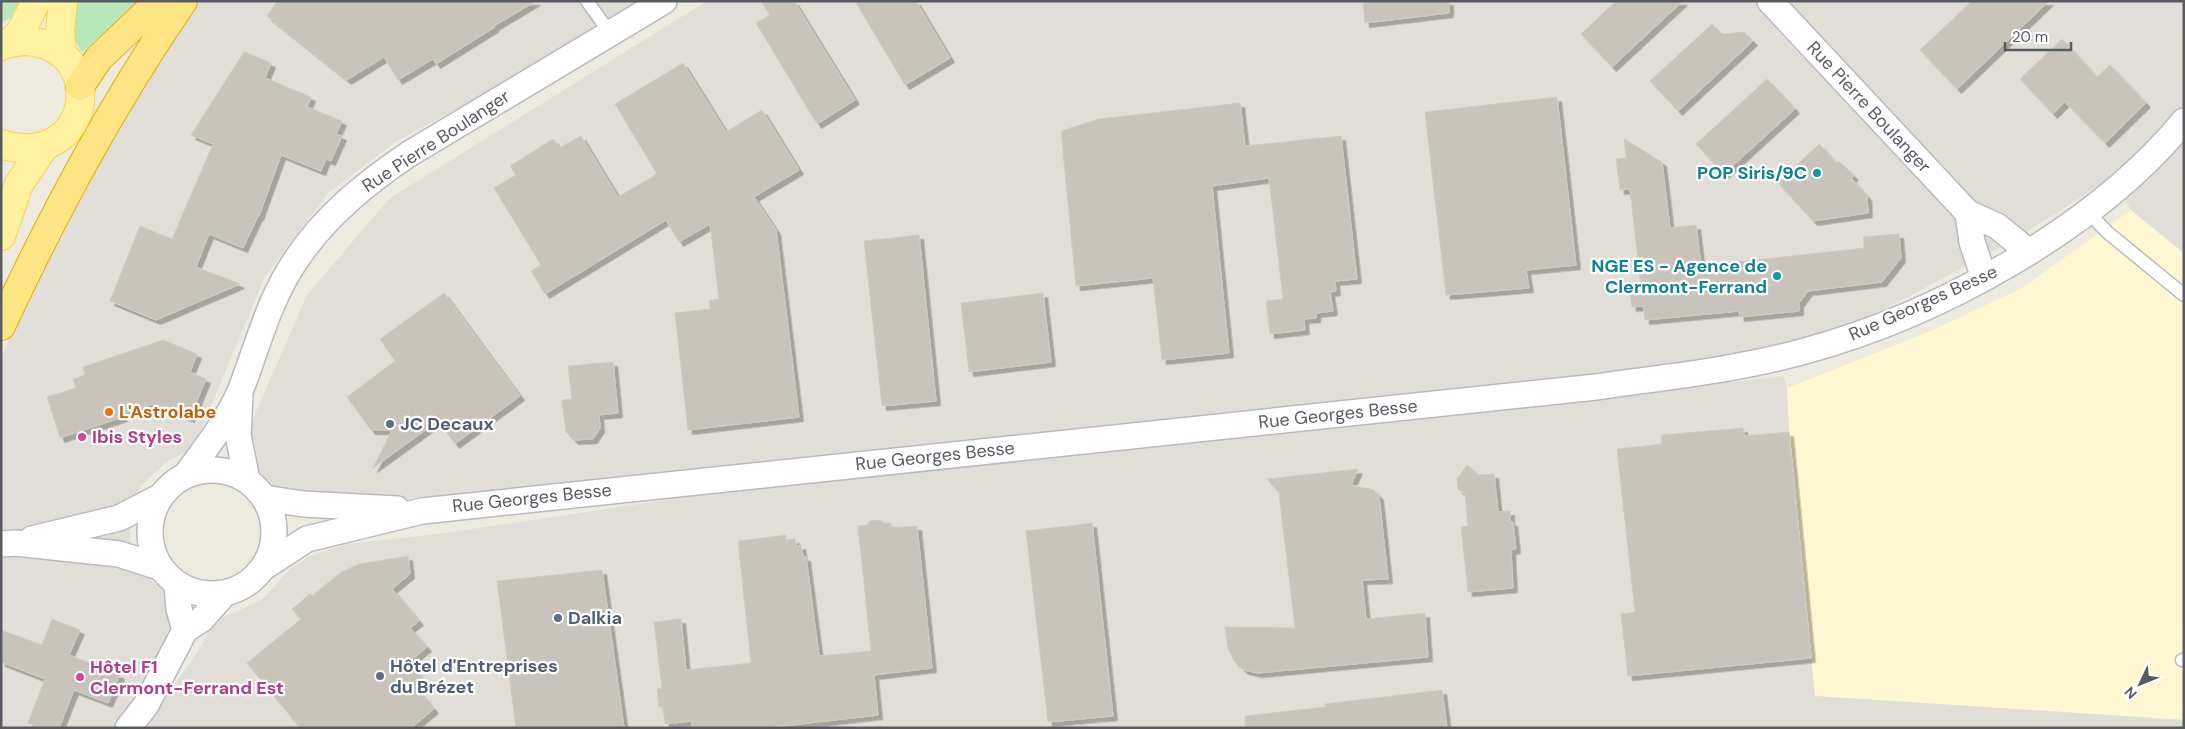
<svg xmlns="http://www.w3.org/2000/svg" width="2185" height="729" font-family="'DM Sans',sans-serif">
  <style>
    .commercial { fill: #fff6d2 }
    .industrial { fill: #e0ded7 }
    .green { fill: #b8e8ba }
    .building { fill: #c8c4bc; stroke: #d2ccbd; filter: url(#shadow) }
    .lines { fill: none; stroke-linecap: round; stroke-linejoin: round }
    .service-casing { stroke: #b7bac0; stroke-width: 15 }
    .minor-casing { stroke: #b7bac0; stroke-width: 28 }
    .primary-casing { stroke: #fed147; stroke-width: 30 }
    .motorway-casing { stroke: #ecaa00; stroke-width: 30 }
    .service { stroke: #fff; stroke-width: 12 }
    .minor { stroke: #fff; stroke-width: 25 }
    .primary { stroke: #fff3a2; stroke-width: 28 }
    .motorway { stroke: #ffe484; stroke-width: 28 }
    .culture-dot { fill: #0f9aa8; stroke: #fff; stroke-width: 2 }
    .food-dot { fill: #e8710a; stroke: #fff; stroke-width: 2 }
    .service-dot { fill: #5c6f8a; stroke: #fff; stroke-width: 2 }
    .hotel-dot { fill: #d1479c; stroke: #fff; stroke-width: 2 }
    .labels { text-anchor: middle; stroke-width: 4.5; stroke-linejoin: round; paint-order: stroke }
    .street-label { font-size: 18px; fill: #585c62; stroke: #fff }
    .culture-label { font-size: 18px; font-weight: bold; fill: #0d838f; stroke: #fff; text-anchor: end }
    .food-label { font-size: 18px; font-weight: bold; fill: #c56008; stroke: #fff; text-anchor: start }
    .service-label { font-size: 18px; font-weight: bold; fill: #4e5e75; stroke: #fff; text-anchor: start }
    .hotel-label { font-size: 18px; font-weight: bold; fill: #b23c85; stroke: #fff; text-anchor: start }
  </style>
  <defs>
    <filter id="shadow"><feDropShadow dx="4.5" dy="4.5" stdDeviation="0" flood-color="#0004"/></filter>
  </defs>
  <rect width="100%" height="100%" fill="#edebdf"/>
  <path class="commercial" d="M2131 210 2184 253V720L1815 696 1789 432 1787 388 1931 331 2022 288Z"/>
  <g class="industrial">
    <path d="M193 1H648L592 36 395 142 329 192 264 278 200 433 187 451 165 463 140 487 129 517 132 558 146 576 162 589 172 604 173 618 140 699 117 728H1V360L44 244Z"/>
    <path d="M707 1H2184V253L2131 210 2112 178 2005 245 1883 310 1801 344 1698 365 828 462 429 496 280 511 272 494 248 471 234 462 307 295 390 198Z"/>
    <path d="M1784 376 1787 388 1789 432 1815 696 2184 720V728H143L193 659 208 634 222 618 263 599 290 569 310 556 347 544 446 533 692 496Z"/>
  </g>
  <g class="green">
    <path d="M1 1H20L11 18 1 23Z"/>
    <path d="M75 1H141L82 52 69 30Z"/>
  </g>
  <g class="building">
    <path d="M277 1H536L494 26 495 27 436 64 433 59 398 80 384 57 347 80 267 16Z"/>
    <path d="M761 1H794L855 100 817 124 756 23 770 15Z"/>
    <path d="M855 1H916L950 58 905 85Z"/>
    <path d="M1363 1H1449V13L1365 23Z"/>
    <path d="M1616 1H1683L1612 67 1581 34Z"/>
    <path d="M1972 1H2049L1957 89 1920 50Z"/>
    <path d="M1712 24 1722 34 1744 32 1753 41 1678 111 1650 81Z"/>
    <path d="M2062 39 2097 77 2110 65 2146 103 2105 143 2065 102 2053 114 2020 79Z"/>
    <path d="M244 52 271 63 265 78 311 97 307 107 342 121 336 134 342 136 331 161 326 159 321 171 281 155 259 216H258L243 248 209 234 196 267 240 284 156 320 110 301 140 226 172 239 213 144 191 135Z"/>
    <path d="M683 63 726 132 762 110 799 170 754 197 776 230 799 417 688 430 675 313 710 309 709 301 719 299 710 224 679 242 666 220 545 294 531 271 541 265 494 188 516 175 510 166 553 139 559 148 581 136 618 197 657 174 615 104Z"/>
    <path d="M1767 79 1795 109 1724 174 1696 144Z"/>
    <path d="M1557 97 1576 265 1526 270 1529 288 1446 295 1425 112Z"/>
    <path d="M1240 103 1245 146 1341 136 1357 279 1335 281 1336 291 1330 292 1333 311 1316 313V318L1304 319 1305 330 1270 334 1266 301 1283 299 1269 178 1212 186 1229 353 1162 360 1153 278 1076 286 1061 131 1098 119Z"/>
    <path d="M1624 139 1662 162 1670 228 1696 225 1701 266 1864 248 1863 237 1899 234 1901 258 1882 282 1808 291 1799 303V311L1740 317 1739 311 1645 320 1643 306 1632 307 1630 290 1641 288 1630 189 1620 190 1616 159 1626 158Z"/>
    <path d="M1819 144 1837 163 1839 161 1854 176 1851 178 1867 196 1868 213 1813 221 1778 183Z"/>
    <path d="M919 235 936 401 882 406 864 241Z"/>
    <path d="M444 293 520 396 455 444 438 421 373 468 392 430H371L347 397 395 361 380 339Z"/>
    <path d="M1043 293 1051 362 969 372 961 303Z"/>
    <path d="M163 340 197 354 190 372 206 379 190 418 153 404 122 414 123 417 60 438 47 397 76 388 73 379 85 375 83 367Z"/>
    <path d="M613 362 618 413 599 415 600 428 593 439 574 440 566 432 562 400 572 399 568 366Z"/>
    <path d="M1743 428 1744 436 1789 432 1811 658 1628 676 1621 614 1635 612 1617 449 1662 444 1661 435Z"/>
    <path d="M1467 465 1479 475 1494 474 1498 512 1510 511V522H1513L1516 549 1511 550 1513 588 1468 592 1461 527 1468 526 1465 494 1458 489 1457 479Z"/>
    <path d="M1358 469 1351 485 1374 490 1379 496 1388 579 1362 580 1366 619 1425 613 1428 657 1258 673 1244 670 1234 661 1228 649 1225 627 1295 628 1279 493 1267 479Z"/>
    <path d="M880 520 884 523H891V528L917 526 932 668 874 675 878 715 766 728H692V721L665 724 663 707H659L657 689 662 688 654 622 681 619 686 670 751 663 738 541 786 535V540L795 539 796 546 801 545 803 557H806L819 656 871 651 858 526 867 525 870 521Z"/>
    <path d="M1092 523 1113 716 1048 722 1026 531Z"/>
    <path d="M408 556 410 574 392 589 419 621 410 628 427 647 409 662 425 682 417 689 434 709 411 728H300L247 663 301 619 292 609 310 594 312 596 341 572 359 564Z"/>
    <path d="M602 570 624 728H516L497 581Z"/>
    <path d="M52 619 80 630 69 655 120 675 108 703 74 690 59 728H41L28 723 45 679 1 662V630L42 645Z"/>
    <path d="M1442 690 1447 728H1245V716L1325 707V704Z"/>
  </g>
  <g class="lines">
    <defs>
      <g id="service">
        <path d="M587 1 610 33"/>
        <path d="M2087 211 2107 232 2184 295"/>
        <path d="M2182 660H2184"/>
      </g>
      <g id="minor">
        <path d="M1770 1 1968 213 1997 226 2029 252"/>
        <path d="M1968 213 1972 242 1984 278"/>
        <path d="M240 396 238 435 247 480"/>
        <circle cx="212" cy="532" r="62"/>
        <path d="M186 475C206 448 228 420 241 389 258 345 269 299 296 260 325 216 366 183 409 154L664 1"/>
        <path d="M264 498 303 504 397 509"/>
        <path d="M32 539 119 518 160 497"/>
        <path d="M1 544 15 543 119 554 159 567"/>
        <path d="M264 567 307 539 422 511 1596 387C1666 377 1737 370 1805 351 1938 315 2095 229 2184 121"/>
        <path d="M177 584 179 609 185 630"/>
        <path d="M128 728 146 705 185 630 201 620 224 594"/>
      </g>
      <g id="primary">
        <path d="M12 42 23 28 36 1"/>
        <path d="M1 46C33 32 75 49 80 87 85 134 43 159 1 144"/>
        <path d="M62 54 60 31 63 1"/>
        <path d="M1 236 19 184 44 147"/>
      </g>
      <g id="motorway">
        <path d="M80 86 99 58 159 1"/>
        <path d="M1 326C55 211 111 106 183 1"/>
      </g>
    </defs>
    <use href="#service" class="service-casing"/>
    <use href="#minor" class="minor-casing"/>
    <use href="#primary" class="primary-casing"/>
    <use href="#motorway" class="motorway-casing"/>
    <use href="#service" class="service"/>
    <use href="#minor" class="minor"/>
    <use href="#primary" class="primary"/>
    <use href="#motorway" class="motorway"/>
  </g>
  <g class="culture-dot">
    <circle cx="1817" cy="173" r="5"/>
    <circle cx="1777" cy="276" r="5"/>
  </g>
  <circle class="food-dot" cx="109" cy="412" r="5"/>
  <g class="service-dot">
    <circle cx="390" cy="424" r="5"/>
    <circle cx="558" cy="618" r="5"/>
    <circle cx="380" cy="676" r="5"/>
  </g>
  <g class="hotel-dot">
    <circle cx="82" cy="437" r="5"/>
    <circle cx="80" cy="677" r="5"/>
  </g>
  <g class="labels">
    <g class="street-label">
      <text transform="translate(1869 107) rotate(47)" y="6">Rue Pierre Boulanger</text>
      <text transform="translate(436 141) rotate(-33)" y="6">Rue Pierre Boulanger</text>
      <text transform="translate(1923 303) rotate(-24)" y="6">Rue Georges Besse</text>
      <text transform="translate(1338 414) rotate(-6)" y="6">Rue Georges Besse</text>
      <text transform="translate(935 456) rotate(-6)" y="6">Rue Georges Besse</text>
      <text transform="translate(532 498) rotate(-6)" y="6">Rue Georges Besse</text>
    </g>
    <g class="culture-label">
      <text x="1807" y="179">POP Siris/9C</text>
      <text x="1767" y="272">NGE ES - Agence de<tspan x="1767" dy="21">Clermont-Ferrand</tspan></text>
    </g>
    <g class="food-label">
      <text x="119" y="418">L'Astrolabe</text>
    </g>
    <g class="service-label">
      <text x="400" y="430">JC Decaux</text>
      <text x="568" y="624">Dalkia</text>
      <text x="390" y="672">Hôtel d'Entreprises<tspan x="390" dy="21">du Brézet</tspan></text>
    </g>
    <g class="hotel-label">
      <text x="92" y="443">Ibis Styles</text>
      <text x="90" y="673">Hôtel F1<tspan x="90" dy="21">Clermont-Ferrand Est</tspan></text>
    </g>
  </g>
  <rect width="2185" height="729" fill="none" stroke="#585c62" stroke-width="5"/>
  <g transform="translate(2140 684) rotate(227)" stroke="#ffffff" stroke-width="4" paint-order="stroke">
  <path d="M0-4L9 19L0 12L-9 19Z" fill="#585c62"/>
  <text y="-8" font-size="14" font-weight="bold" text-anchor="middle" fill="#585c62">N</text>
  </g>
  <path d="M2005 42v8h66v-8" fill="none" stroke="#585c62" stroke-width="2.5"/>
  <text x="2012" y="42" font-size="15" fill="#585c62" stroke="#ffffff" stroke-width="4" paint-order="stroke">20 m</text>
</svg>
